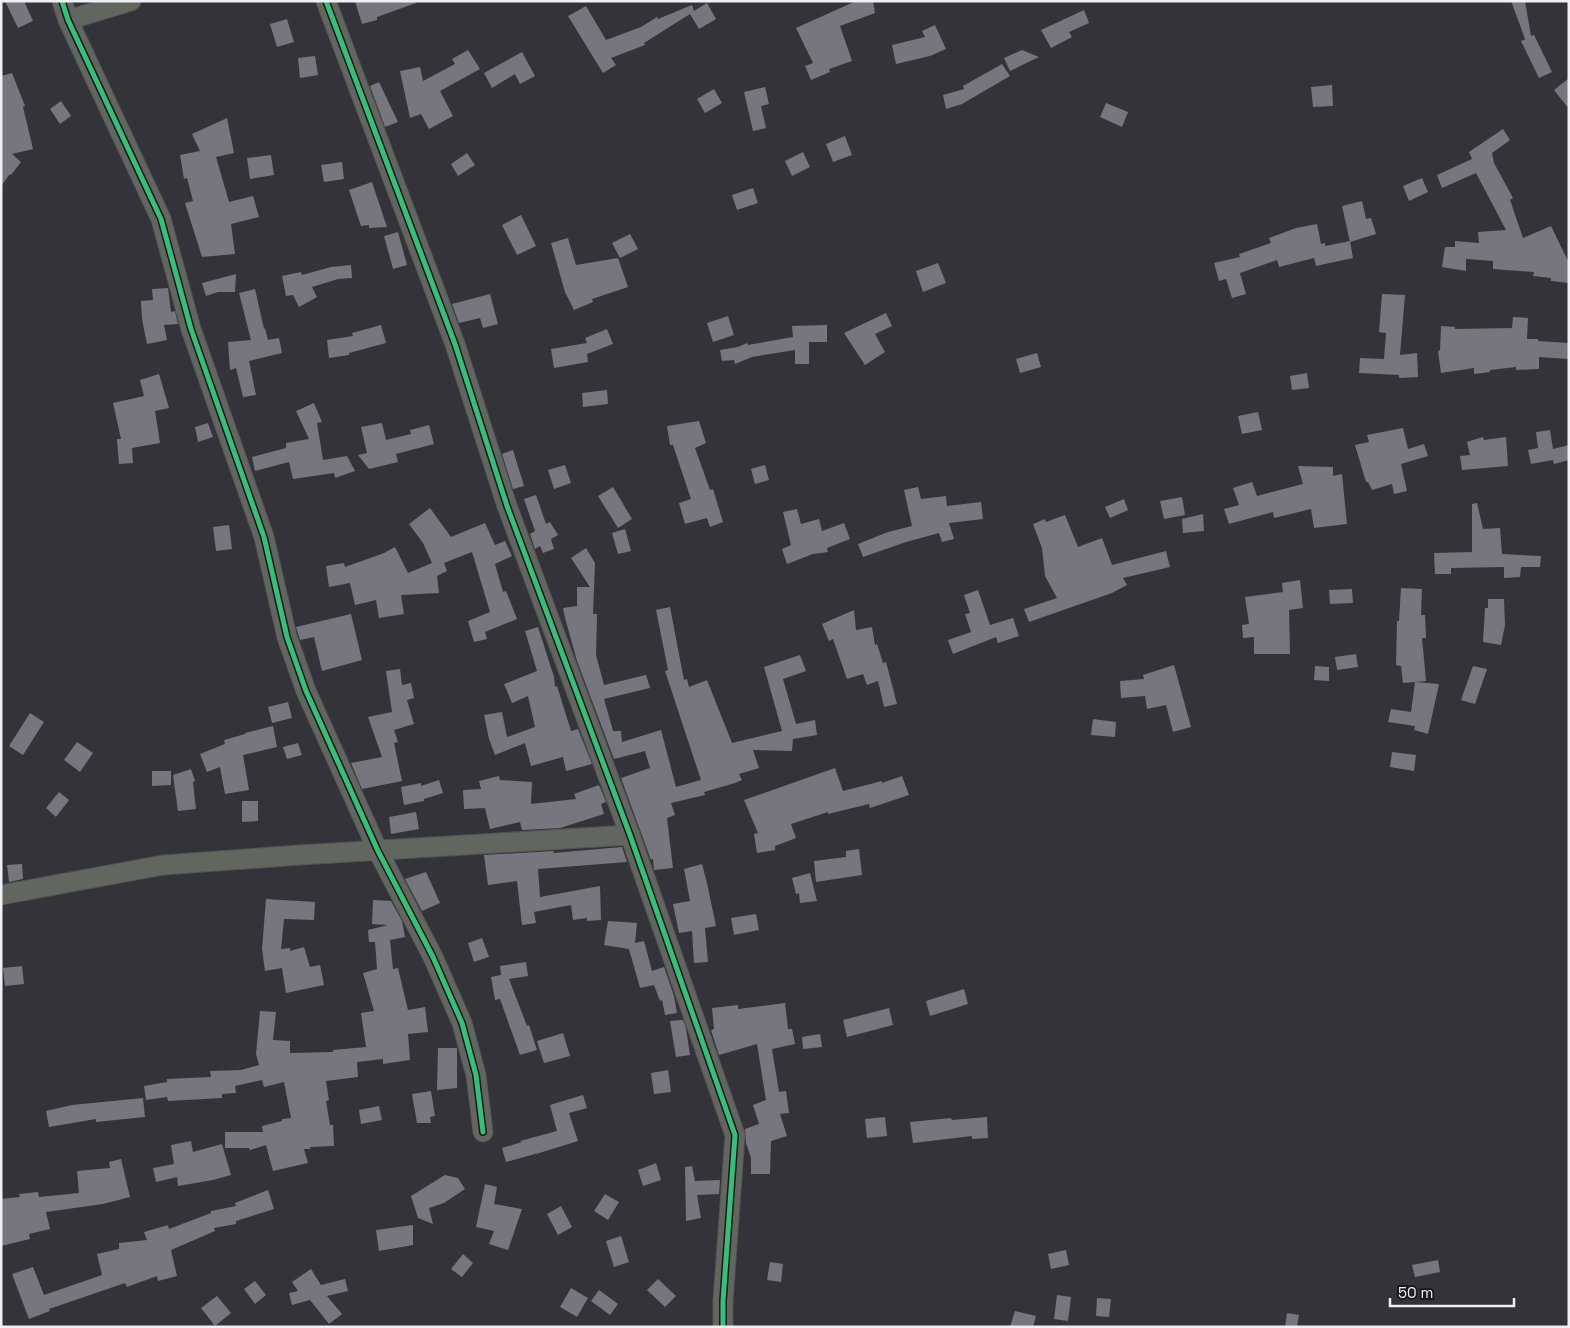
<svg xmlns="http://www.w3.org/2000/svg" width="1570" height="1328" font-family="'Space Grotesk',sans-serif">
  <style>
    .building { fill: #76767f }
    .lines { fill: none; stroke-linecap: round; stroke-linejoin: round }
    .minor-casing { stroke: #525256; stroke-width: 21 }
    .minor { stroke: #61675e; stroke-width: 19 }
    .cycleway-casing { stroke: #19191e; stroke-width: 8 }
    .cycleway { stroke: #3abd76; stroke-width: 5 }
  </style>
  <rect width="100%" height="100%" fill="#333339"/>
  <g class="building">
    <path d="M5 1H24L33 21 18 28Z"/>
    <path d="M355 1H415L416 3 377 17V20L362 24Z"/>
    <path d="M856 1H873L875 13 840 26 852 61 829 69 830 72 811 80 805 66 813 63 796 28Z"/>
    <path d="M1511 1H1525L1531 36 1534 35 1552 72 1539 78 1521 41 1526 39H1525Z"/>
    <path d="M707 3 716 19 699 29 690 14 644 43 645 45 611 58 616 65 603 73 568 16 586 6 606 40 641 27 657 17 658 19 692 5 694 11Z"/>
    <path d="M1084 10 1089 23 1069 32 1072 37 1051 48 1041 30Z"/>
    <path d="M287 19 294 42 277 47 270 24Z"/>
    <path d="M935 25 946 49 930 56 896 64 892 45 925 37 922 31Z"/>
    <path d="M468 50 480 69 440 91 453 116 429 129 421 114 410 118 400 71 420 67 423 81 455 64 452 59Z"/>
    <path d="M1022 50 1039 57 1010 71 1004 58Z"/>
    <path d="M522 52 535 76 520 84 515 74 492 88 484 73Z"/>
    <path d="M315 56 318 75 300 78 298 58Z"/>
    <path d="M1002 64 1010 76 962 104 946 109 943 95 964 89 963 86Z"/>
    <path d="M12 73 25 106 23 107 33 149 12 154 21 162 11 175 10 174 1 186V76Z"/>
    <path d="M1569 78V109L1554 90Z"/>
    <path d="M379 82 398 122 385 127 370 86Z"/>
    <path d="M1332 85 1333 106 1313 107 1311 87Z"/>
    <path d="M765 87 769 104 761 106 766 128 753 131 744 92Z"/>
    <path d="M714 89 722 103 705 113 697 99Z"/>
    <path d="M61 101 71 116 60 124 50 109Z"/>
    <path d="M1106 103 1128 112 1122 127 1100 117Z"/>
    <path d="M227 118 234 153 216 157 229 202 253 196 259 217 231 224 235 254 202 257 185 203 193 201 187 178 184 179 180 155 200 151 192 134Z"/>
    <path d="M1503 129 1510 140 1492 153 1494 163 1513 198 1510 200 1523 238 1551 226 1569 263V283L1551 281V278L1533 276 1534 272 1493 269V261L1466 259V271L1442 267 1445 247H1455V241L1479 243 1478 232 1506 230 1476 173 1442 188 1437 175 1472 159 1469 152Z"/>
    <path d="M845 136 852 155 833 162 826 144Z"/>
    <path d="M803 152 810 167 792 176 785 161Z"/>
    <path d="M467 153 475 165 458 176 451 164Z"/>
    <path d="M271 155 274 175 250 179 247 158Z"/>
    <path d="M342 162 344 179 324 182 321 165Z"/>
    <path d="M1422 178 1428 192 1409 201 1403 186Z"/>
    <path d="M372 182 387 227 369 228V225L361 226 349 190Z"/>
    <path d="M753 188 758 203 737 210 732 195Z"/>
    <path d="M1362 201 1366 219 1371 218 1376 234 1350 242 1342 206Z"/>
    <path d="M521 215 536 246 517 255 502 225Z"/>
    <path d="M1317 224 1321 244 1325 243V246L1350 241 1353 258 1316 266 1314 258 1279 267 1277 260 1240 273 1246 294 1232 298 1226 279 1219 281 1214 263 1240 257 1239 254 1271 243 1269 238 1296 228Z"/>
    <path d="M398 232 407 265 393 269 384 236Z"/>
    <path d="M630 234 638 249 620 258 612 243Z"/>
    <path d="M568 238 576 265 618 258 628 287 592 299 593 302 574 310 565 292 551 243Z"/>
    <path d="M938 263 946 283 923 292 916 271Z"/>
    <path d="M351 265 352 278 338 279 312 287 317 297 299 307 293 295 286 296 282 276 301 272 302 275 331 267Z"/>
    <path d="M236 274 235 292H218L206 296 202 283Z"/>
    <path d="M168 288 171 312 175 311 178 324 164 325 167 340 147 344 142 319 141 301 153 300 152 289Z"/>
    <path d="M255 289 264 329 265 328 268 340 279 338 282 353 249 361 256 395 243 397 236 368 230 370 228 342 251 340 239 293Z"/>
    <path d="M490 294 498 324 483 328 480 318 459 323 452 304Z"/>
    <path d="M1382 294 1405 295 1400 355 1417 353 1418 377 1399 378V375L1359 373 1360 358 1384 359 1386 333 1379 332Z"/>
    <path d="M886 313 892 326 875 334 885 352 865 365 844 333Z"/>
    <path d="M728 316 734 335 713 342 707 323Z"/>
    <path d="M1513 317 1528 318 1527 339H1538V341L1569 343V359L1539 357V369L1516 370V367L1490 370V372L1474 374V368L1441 373 1438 351 1440 350 1441 326 1455 327V329L1512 328Z"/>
    <path d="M381 325 386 343 349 353V355L329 358 327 340 353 336 352 333Z"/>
    <path d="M827 325V342H809V364H795V350L752 357 735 364 734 360 722 361 720 350 738 347 747 343 748 345 793 337 792 326Z"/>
    <path d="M607 329 613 344 587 354 588 362 554 368 551 349 587 343 585 338Z"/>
    <path d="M1037 353 1041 367 1020 373 1016 359Z"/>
    <path d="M1307 373 1309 388 1292 390 1290 376Z"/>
    <path d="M159 374 169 408 155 411 160 443 132 448 133 463 119 464 117 439H121L113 403 144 396 140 380Z"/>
    <path d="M607 390 608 404 583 407 582 393Z"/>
    <path d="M314 403 322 422 317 423 323 460 347 456 355 471 335 478 334 473 293 479 289 462 255 471 252 457 286 448V443L309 439 296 411Z"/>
    <path d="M1258 412 1262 430 1242 434 1238 416Z"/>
    <path d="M699 421 706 443 695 448 710 490 713 489 723 522 710 527 707 518 685 524 679 503 691 499 673 445H670L667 426Z"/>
    <path d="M208 423 213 437 198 442 195 427Z"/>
    <path d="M382 423 386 440 411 434 410 430 429 425 434 444 396 454 398 462 369 469 358 455 367 453 361 427Z"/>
    <path d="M1403 428 1408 449 1424 444 1428 456 1401 464 1407 491 1394 494 1392 484 1372 490 1368 482H1366L1355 445 1369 442 1367 435Z"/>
    <path d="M1550 430 1553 449 1569 445V460L1554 464 1553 460 1531 464 1528 450 1538 448 1536 432Z"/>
    <path d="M1483 437 1484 440 1506 437 1508 466 1462 470 1460 456 1470 455 1467 442Z"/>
    <path d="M513 450 524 486 513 489 502 454Z"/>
    <path d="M565 465 571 483 554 489 548 470Z"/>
    <path d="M765 465 769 480 755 484 751 469Z"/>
    <path d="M1298 466 1333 467V476L1342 474 1347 524 1314 528 1311 509 1274 518 1273 512 1229 524 1224 509 1239 505 1233 488 1252 482 1257 496 1303 484Z"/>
    <path d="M613 487 632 519 618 528 598 496Z"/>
    <path d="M918 487 921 499 946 496 947 506 981 502 983 519 949 523 954 539 942 542 939 533 906 542 863 557 858 544 888 532 912 526 904 490Z"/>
    <path d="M536 495 546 524 550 522 558 535 551 539 554 549 543 553 540 546 535 549 530 534 535 531 524 499Z"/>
    <path d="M1182 497 1185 515 1164 519 1160 501Z"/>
    <path d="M1124 499 1128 510 1110 518 1105 507Z"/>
    <path d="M1477 503 1483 529 1500 528 1502 554 1541 556 1540 567H1521L1520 577 1504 578V567L1451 568V574H1435L1434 553 1472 552V504Z"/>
    <path d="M430 508 451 537 485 523 495 545 505 541 512 556 495 564 503 592 506 591 517 619 485 632 487 639 474 642 468 621 490 612 472 552 444 563 447 571 437 576 439 593 401 595 404 614 379 618 376 600 355 605 350 583 329 587 326 566 344 563 345 567 384 553 395 547 408 573 432 563 423 543 409 524Z"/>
    <path d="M797 509 801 524 819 519 822 531 844 523 850 539 827 548 828 552 813 554 787 564 782 549 791 545 783 512Z"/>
    <path d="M1203 514 1204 531 1183 533 1182 519Z"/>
    <path d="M1065 515 1078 547 1102 538 1112 565 1166 551 1170 567 1123 578 1127 585 1112 593 1029 622 1024 609 1057 598 1045 576 1042 548 1033 524 1045 519 1046 522Z"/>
    <path d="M229 525 232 549 216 551 213 527Z"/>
    <path d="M625 529 631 551 618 554 612 533Z"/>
    <path d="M586 548 595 563 593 614H597L596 655 604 685 646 675 650 688 604 699 613 731H621L622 742 661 730 676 787 701 780 665 671 668 670 656 610 670 607 684 680 687 679 689 687 707 680 732 743 782 731 764 667 800 655 806 671 783 679 796 724 815 720 817 735 793 739 792 751 753 750 759 768 739 774 742 780 735 783 704 792 705 795 671 803 675 815 667 818 673 868 654 870 653 859 651 860 621 778 650 768 645 751 614 759 577 661 565 618 563 608 577 606V587H590L571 558Z"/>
    <path d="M1300 580 1303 608 1289 610 1290 654H1254V637L1243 638 1242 625 1249 624 1245 597 1283 592 1282 583Z"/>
    <path d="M1401 588 1422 589 1421 615H1425L1426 638H1422L1426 681 1403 683 1401 666 1396 665 1397 621H1399Z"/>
    <path d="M1352 589 1353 603 1330 604 1329 590Z"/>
    <path d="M978 590 990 625 1013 618 1019 636 998 643 996 637 953 654 948 640 971 632 965 614 970 613 964 595Z"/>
    <path d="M1488 599H1504L1505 625 1501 645 1483 642 1485 608H1488Z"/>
    <path d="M854 610 856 630 872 627 875 645 877 644 883 663 886 662 897 704 884 707 878 681 867 685 863 674 847 679 833 639 829 641 822 624Z"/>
    <path d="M351 614 362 660 322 671 314 637 300 640 296 627Z"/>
    <path d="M538 627 554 677 555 687 557 686 571 731 578 729 592 764 566 771 563 757 531 766 525 743 495 755 489 739 484 715 502 712 507 737 535 727 528 696 512 703 504 684 537 671 525 631Z"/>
    <path d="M1356 654 1358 667 1337 670 1335 657Z"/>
    <path d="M1174 665 1191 727 1173 732 1166 705 1147 709 1145 696 1121 698 1120 681 1144 679 1143 675Z"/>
    <path d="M1315 666 1329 667V681L1314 680Z"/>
    <path d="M1473 666 1487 669 1475 704 1461 700Z"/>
    <path d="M400 669 402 685 411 683 414 698 407 700 414 724 394 730 398 742 394 743 402 781 362 789 351 763 382 757 368 717 392 712 386 671Z"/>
    <path d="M1415 682 1439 684 1428 734 1414 730 1415 726 1388 722 1391 709 1411 712Z"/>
    <path d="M288 702 292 718 272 723 268 707Z"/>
    <path d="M30 713 44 722 23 755 9 746Z"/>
    <path d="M1093 719 1116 722 1115 737 1091 735Z"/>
    <path d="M273 726 277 747 243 755 249 790 225 794 220 767 207 772 200 754 225 744 224 740 245 734V733Z"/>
    <path d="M77 742 93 753 80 772 64 760Z"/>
    <path d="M298 743 302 755 287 759 283 747Z"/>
    <path d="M1392 752 1416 755 1414 771 1390 767Z"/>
    <path d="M835 768 843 791 882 781V783L902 776 909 795 870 808 869 804 828 814V812L791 824 796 838 775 846V850L757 853 754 834 758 833 744 800Z"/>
    <path d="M191 769 195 781 193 782 196 809 178 811 173 775Z"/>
    <path d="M152 771H171V785L152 786Z"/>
    <path d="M499 776 500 780 532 782 531 804 576 799 574 794 599 785 606 802 601 804 604 814 560 828 522 830 520 822 490 829 485 808 464 809 463 790 481 789 479 781Z"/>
    <path d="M439 780 443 793 424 799V801L404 805 401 787 421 783V786Z"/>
    <path d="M59 792 69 800 56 817 46 808Z"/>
    <path d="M242 801H258V821L242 822Z"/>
    <path d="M416 812 419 829 391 834 389 817Z"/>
    <path d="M622 847 627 862 538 869 540 897 600 886 601 920 587 921V918L573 920 571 905 534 912 536 923 522 925 517 881 488 885 484 855 554 851 553 853Z"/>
    <path d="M859 849 862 875 816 882 814 861 846 857V851Z"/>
    <path d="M22 864 23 879 9 882 7 865Z"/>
    <path d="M702 864 707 883 716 926 705 928 708 962 694 963 692 931 679 933 673 904 690 901 684 869Z"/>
    <path d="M426 872 440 903 422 911 405 879Z"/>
    <path d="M810 873 817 901 800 903 799 893 796 894 792 878Z"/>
    <path d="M266 899 315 902 314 920 284 919 281 949 290 948V951L304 947 310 967 320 965 324 985 286 993 282 968 265 971 262 949Z"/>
    <path d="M373 900 391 901 402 921 405 937 390 940 393 969 398 968 408 1010 425 1007 428 1032 408 1034 410 1060 383 1064V1059L357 1062 358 1077 326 1081 329 1100 326 1101 330 1125H333L334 1146 310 1147V1149H304L308 1163 273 1171 266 1145 250 1150 249 1148H225V1132H263L262 1126 282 1121V1119L291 1118 284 1082 264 1087 262 1080 235 1086 236 1093 222 1094V1098L168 1101 167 1097 146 1100 144 1086 167 1082V1079L211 1077 210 1071 241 1070 259 1065 256 1054 260 1011 276 1012 273 1040 290 1041V1053L333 1052V1050L366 1047 361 1013 374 1011 363 973 377 969 375 942H369L368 930 388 925 372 924Z"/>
    <path d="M756 914 759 930 734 935 731 918Z"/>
    <path d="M608 921 637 923 635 943 644 941 652 971 664 967 674 996 677 1013 665 1015 662 1000 660 1001 654 985 640 988 629 949 604 945Z"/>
    <path d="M482 938 489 957 474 962 468 943Z"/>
    <path d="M526 962 528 976 509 979 527 1026 529 1025 537 1050 520 1055 500 999 495 1000 491 977 501 975 500 966Z"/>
    <path d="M22 966 24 984 5 986 3 968Z"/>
    <path d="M964 989 968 1004 930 1016 926 1001Z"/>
    <path d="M785 1003 788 1029H792L795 1044 772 1049 779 1092 786 1091 789 1113 780 1114 787 1136 771 1141 770 1174H751V1158L746 1143 745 1129 759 1124 753 1105 766 1100 757 1044 719 1055 711 1030 714 1029 712 1008 738 1005V1009Z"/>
    <path d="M889 1008 893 1025 847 1037 843 1020Z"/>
    <path d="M683 1020 686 1028 690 1055 676 1057 670 1021Z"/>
    <path d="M563 1033 570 1056 544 1063 537 1041Z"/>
    <path d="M820 1034 822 1047 803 1049 802 1037Z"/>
    <path d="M438 1048H457V1088L437 1090Z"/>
    <path d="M668 1070 671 1092 654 1094 651 1073Z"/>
    <path d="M431 1091 435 1116 430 1117 431 1123H417L412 1094Z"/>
    <path d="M583 1095 587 1108 569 1113 578 1141 536 1154 534 1153 535 1154 506 1162 502 1148 522 1142 520 1141 557 1131 550 1105Z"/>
    <path d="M143 1098 145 1117 96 1122V1119L49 1127 46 1111 72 1105Z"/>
    <path d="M379 1106 382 1120 361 1124 359 1110Z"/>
    <path d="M885 1117 887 1136 867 1138 865 1119Z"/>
    <path d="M987 1117 988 1138 972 1139V1136L913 1143 910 1122 951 1118 952 1120Z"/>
    <path d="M191 1141 193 1152 222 1144 231 1175 213 1180 178 1186 177 1177 156 1182 153 1168 174 1164 171 1145Z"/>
    <path d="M121 1159 130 1197 103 1204 46 1212 50 1229 29 1234 30 1239 1 1246V1199L20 1197 19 1194 38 1192 39 1197 79 1193 77 1171 110 1168 109 1162Z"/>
    <path d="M656 1163 661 1180 643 1186 638 1170Z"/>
    <path d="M692 1166 695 1181 720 1180 719 1194 697 1195 701 1218 686 1221 685 1167Z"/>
    <path d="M445 1175 458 1178 465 1189 444 1203 429 1208 433 1224 418 1218 411 1196Z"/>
    <path d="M485 1184 497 1187 494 1204 522 1209 508 1250 489 1244 494 1231 476 1227Z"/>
    <path d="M268 1190 274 1209 236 1221V1224L214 1228 215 1231 171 1250 177 1276 158 1281 157 1276 127 1287 125 1283 49 1309 50 1311 29 1319 12 1274 33 1267 44 1295 102 1275 97 1254 119 1249V1243L147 1240 144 1232 168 1225 169 1229 211 1213V1211L236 1206 235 1203Z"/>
    <path d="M605 1194 619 1202 608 1220 594 1211Z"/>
    <path d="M561 1206 572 1227 558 1235 547 1214Z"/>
    <path d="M413 1225V1245L379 1251 376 1230Z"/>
    <path d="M621 1236 629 1262 614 1267 606 1241Z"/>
    <path d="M1066 1250 1069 1265 1051 1269 1048 1254Z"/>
    <path d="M463 1254 473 1263 462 1277 451 1269Z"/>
    <path d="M1438 1260 1440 1272 1415 1277 1412 1265Z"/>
    <path d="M770 1262 783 1264 781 1282 767 1280Z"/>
    <path d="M311 1269 321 1285 345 1279 348 1291 327 1296 342 1314 329 1324 310 1300 292 1305 289 1293 298 1291 292 1282Z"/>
    <path d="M658 1279 676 1296 665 1307 647 1290Z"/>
    <path d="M255 1281 266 1295 255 1304 244 1289Z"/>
    <path d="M571 1288 588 1298 577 1317 560 1307Z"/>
    <path d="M599 1290 618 1304 610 1315 591 1301Z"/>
    <path d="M1057 1295 1071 1297 1068 1321 1054 1319Z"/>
    <path d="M217 1296 231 1313 215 1326 201 1308Z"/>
    <path d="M1097 1298 1111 1299 1109 1317 1096 1316Z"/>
    <path d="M1015 1311 1036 1316 1033 1327H1010Z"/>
    <path d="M1287 1313 1299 1315 1297 1327H1285Z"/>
  </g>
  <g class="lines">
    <defs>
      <g id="minor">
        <path d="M62 1 68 20 161 219 191 329 264 537 287 637 306 691 378 851 433 957 462 1023 476 1075 483 1132"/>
        <path d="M326 1 455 344 507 506 630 835 735 1135 723 1301V1327"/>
        <path d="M68 20 131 1"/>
        <path d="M1 895 163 865 300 855 630 835"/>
      </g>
    </defs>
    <use href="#minor" class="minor-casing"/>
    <use href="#minor" class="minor"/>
    <defs>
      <g id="cycleway">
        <path d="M62 1 68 20 161 219 191 329 264 537 287 637 306 691 378 851 433 957 462 1023 476 1075 483 1132"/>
        <path d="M326 1 455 344 507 506 630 835 735 1135 723 1301V1327"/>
      </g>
    </defs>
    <use href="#cycleway" class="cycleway-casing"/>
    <use href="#cycleway" class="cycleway"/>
  </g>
  <rect width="1570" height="1328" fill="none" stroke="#efeff6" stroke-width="5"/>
  <path d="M1390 1298v8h124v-8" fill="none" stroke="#efeff6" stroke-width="2.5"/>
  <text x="1398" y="1298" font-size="15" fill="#efeff6" stroke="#19191e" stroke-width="4" paint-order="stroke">50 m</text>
</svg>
